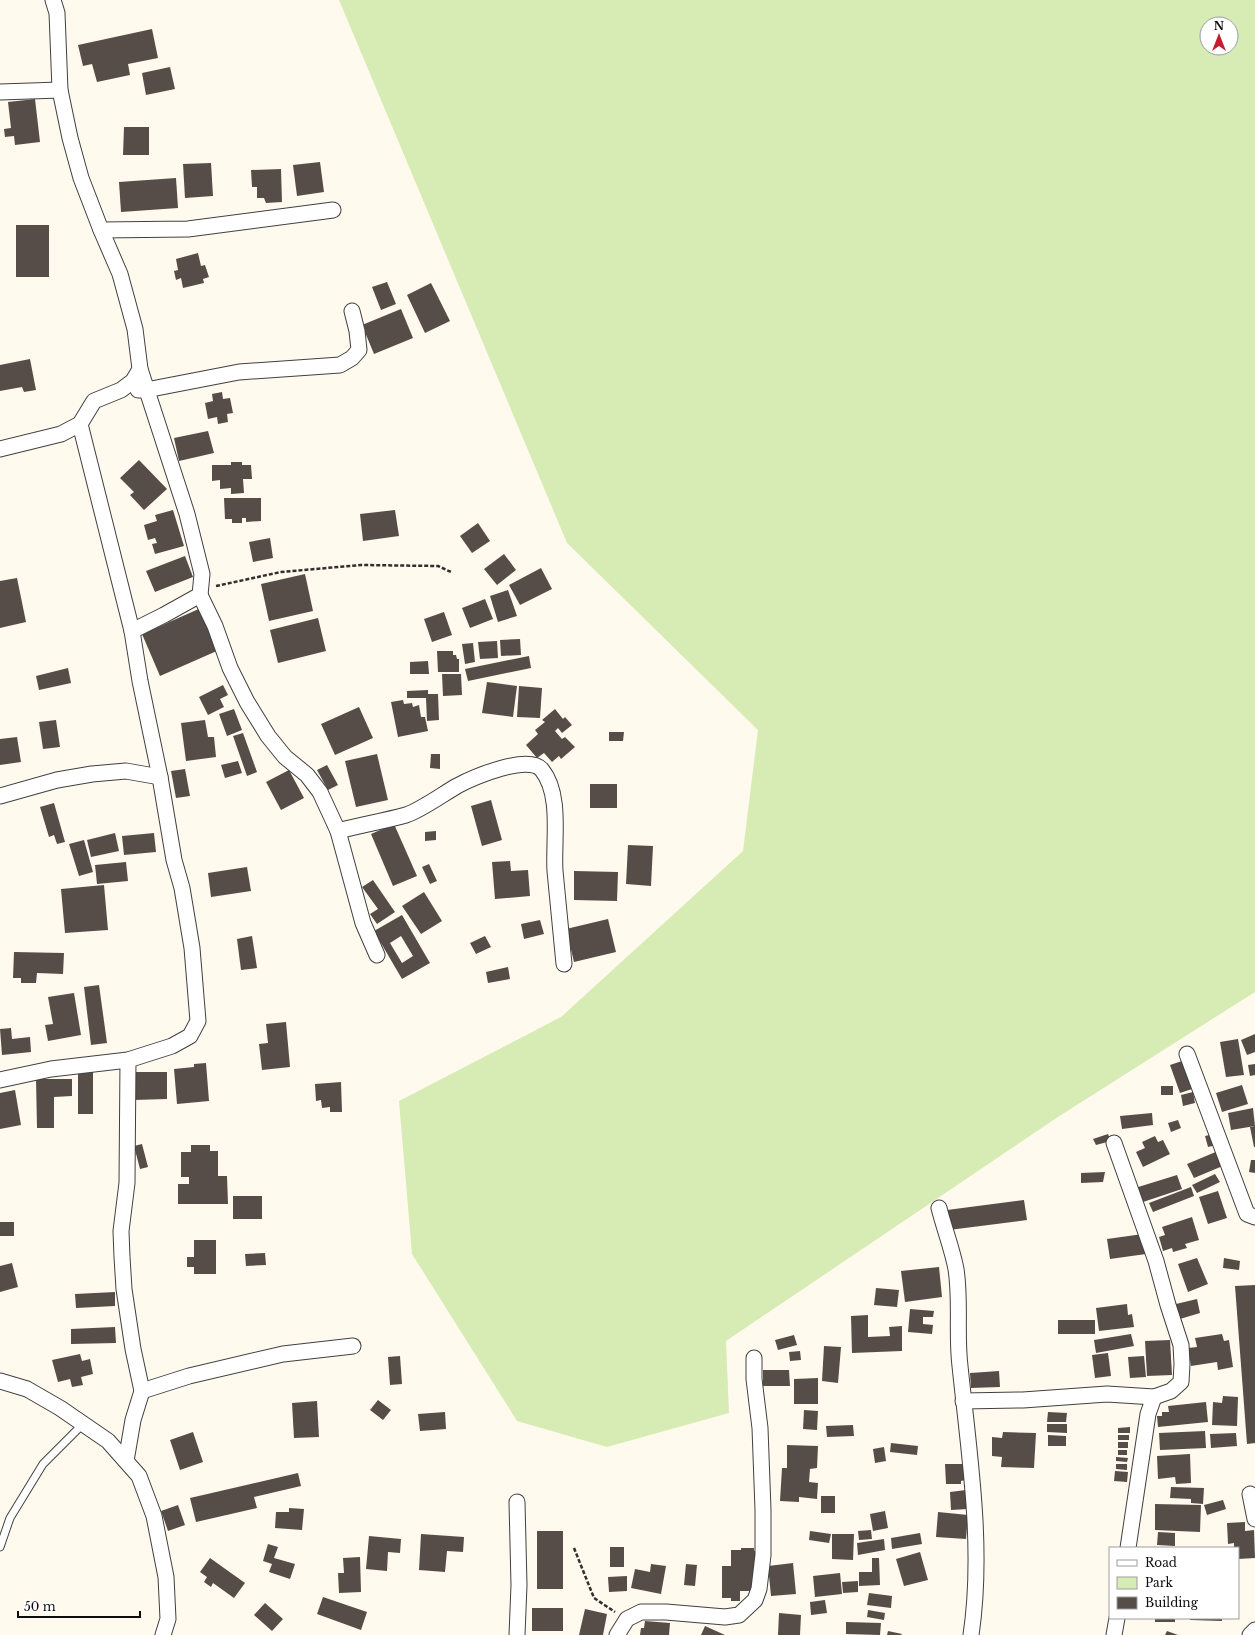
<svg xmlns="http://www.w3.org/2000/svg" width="1255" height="1635" font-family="'Libre Baskerville',serif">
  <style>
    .green { fill: #d6ecb4; fill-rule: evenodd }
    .building { fill: #564d49; fill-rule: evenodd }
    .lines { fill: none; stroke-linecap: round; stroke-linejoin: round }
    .service-casing { stroke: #404040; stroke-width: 9 }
    .minor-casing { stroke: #404040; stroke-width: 17 }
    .path { stroke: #2f2f2f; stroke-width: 2.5; stroke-dasharray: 4 2; stroke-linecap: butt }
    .service { stroke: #fff; stroke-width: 7 }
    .minor { stroke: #fff; stroke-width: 15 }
  </style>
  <rect width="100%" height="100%" fill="#fffaed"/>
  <path class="green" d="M339 0H1255V992L1061 1115 726 1341 729 1413 607 1447 517 1421 412 1254 399 1101 561 1017 743 851 758 730 567 543ZM1207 24H1231V48H1207Z"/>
  <g class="building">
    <path d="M152 29 158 58 128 64 130 75 97 82 92 64 83 66 78 45Z"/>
    <path d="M170 67 175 89 146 95 142 73Z"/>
    <path d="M35 99 40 142 15 145 14 136 5 137 4 129 11 128 8 102Z"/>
    <path d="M124 127H149V155H123Z"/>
    <path d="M320 162 324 192 297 196 293 165Z"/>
    <path d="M211 163 213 196 185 198 183 164Z"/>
    <path d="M281 169 282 202 266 203 264 198H257V187H252L251 170Z"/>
    <path d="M176 178 178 208 121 212 119 182Z"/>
    <rect x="16" y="225" width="33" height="52"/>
    <path d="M198 253 201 266 205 265 209 277 203 279 204 283 183 288 181 278 176 280 174 271 178 270 176 259Z"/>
    <path d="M387 282 396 304 381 310 372 287Z"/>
    <path d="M431 283 450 321 425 333 407 295Z"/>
    <path d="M401 309 413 338 374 354 362 325Z"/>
    <path d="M30 359 36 390 24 392 22 387 0 391V365Z"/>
    <path d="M222 392 223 399 230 398 233 413 227 414 228 422 218 424 217 417 208 419 205 403 213 401 212 394Z"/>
    <path d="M208 431 214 453 179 461 174 438Z"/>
    <path d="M139 460 167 489 144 510 130 495 134 492 120 478Z"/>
    <path d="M231 462H242V465H251L252 479H243L244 493 231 494V488L220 489V480L212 481V465H231Z"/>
    <path d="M224 498H261V521L246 522V518H242V523H232V519H225Z"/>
    <path d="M173 510 184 546 155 554 152 544 157 543 155 538 148 540 144 525 157 521 155 515Z"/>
    <path d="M395 510 399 536 363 541 360 514Z"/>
    <path d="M478 523 490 541 472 553 460 536Z"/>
    <path d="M270 538 273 558 253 562 249 542Z"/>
    <path d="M504 554 516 570 497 585 484 569Z"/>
    <path d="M185 556 193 577 155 592 146 571Z"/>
    <path d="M541 568 552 589 520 605 509 585Z"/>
    <path d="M305 574 313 611 269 621 261 584Z"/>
    <path d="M17 578 26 622 0 628V581Z"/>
    <path d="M508 590 517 616 498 622 490 596Z"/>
    <path d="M485 599 493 619 470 628 462 608Z"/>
    <path d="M201 608 219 650 160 676 142 634Z"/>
    <path d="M444 612 452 635 432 642 424 619Z"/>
    <path d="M318 618 326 651 278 663 270 630Z"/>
    <path d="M520 639 521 655 501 656 500 640Z"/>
    <path d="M497 641 498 658 480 659 478 642Z"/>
    <path d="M473 643 475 662 465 664 462 644Z"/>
    <path d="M437 651H453V655H456L457 659H459V672H438Z"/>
    <path d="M529 656 531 668 468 681 465 669Z"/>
    <path d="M428 661 429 674H410V662Z"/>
    <path d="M68 668 71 683 39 690 36 676Z"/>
    <path d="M442 674H461L462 695 443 696Z"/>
    <path d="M487 682 517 686 513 717 482 713Z"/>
    <path d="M223 685 228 695 220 699 224 707 208 715 199 697Z"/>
    <path d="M519 686 542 688 540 718 517 717Z"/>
    <path d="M428 690V694H438L439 720 427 721 426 698H407V691Z"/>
    <path d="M403 700 404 704 412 703 413 707 419 705 421 717H425L428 731 398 737 391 702Z"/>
    <path d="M359 707 373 738 335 755 321 724Z"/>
    <path d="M234 709 242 730 227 736 219 714Z"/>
    <path d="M555 709 563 719 565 717 572 725 562 733 558 728 555 731 562 739 565 737 575 747 561 759 559 756 552 762 544 753 537 758 526 745 538 734 535 730 545 722 542 720Z"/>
    <path d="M56 720 60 747 43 749 39 722Z"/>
    <path d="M205 720 208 737H214L216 757 186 761 181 723Z"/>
    <path d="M609 732H624L623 741H609Z"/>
    <path d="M243 733 257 772 247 776 233 736Z"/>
    <path d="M17 737 21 762 0 765V739Z"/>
    <path d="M377 754 388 800 356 807 345 761Z"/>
    <path d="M431 754H440V769L430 768Z"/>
    <path d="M238 761 242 773 225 778 221 765Z"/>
    <path d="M327 765 338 785 328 790 317 770Z"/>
    <path d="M185 769 190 796 176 798 171 771Z"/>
    <path d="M289 770 304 798 281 810 266 782Z"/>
    <rect x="590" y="784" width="27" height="24"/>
    <path d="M491 800 502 840 482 846 471 806Z"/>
    <path d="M54 803 65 842 57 844 54 835 49 837 40 807Z"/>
    <path d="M394 824 417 876 393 886 371 834Z"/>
    <path d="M436 831V840L425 841V832Z"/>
    <path d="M115 833 119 851 91 857 87 840Z"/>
    <path d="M154 833 156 852 124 855 122 836Z"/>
    <path d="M84 840 93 872 79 876 69 844Z"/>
    <path d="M628 845 653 846 651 886 626 884Z"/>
    <path d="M510 861 511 871 528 870 530 896 495 899 492 862Z"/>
    <path d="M126 862 128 881 97 884 95 865Z"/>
    <path d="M429 864 437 881 430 884 422 867Z"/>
    <path d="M247 867 251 891 211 897 208 873Z"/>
    <path d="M574 871 618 872 617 901 574 900Z"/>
    <path d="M373 880 395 912 377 924 370 914 378 909 362 887Z"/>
    <path d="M104 885 108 930 65 933 61 889Z"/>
    <path d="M424 892 442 921 421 934 402 906Z"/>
    <path d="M402 915 430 963 402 979 374 931ZM401 936 413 956 402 963 390 943Z"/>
    <path d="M608 919 616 952 574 962 566 929Z"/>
    <path d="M540 920 544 934 524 939 521 924Z"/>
    <path d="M252 936 257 968 241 970 237 939Z"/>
    <path d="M485 936 491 947 476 954 470 943Z"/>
    <path d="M14 952 64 953 63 974 37 973 36 983H21V978H13Z"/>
    <path d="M508 967 510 979 488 983 486 972Z"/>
    <path d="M99 985 107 1043 91 1045 84 987Z"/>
    <path d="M74 993 81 1035 48 1041 45 1025 53 1024 48 997Z"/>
    <path d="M286 1022 290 1067 262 1070 259 1044 268 1043 266 1024Z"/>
    <path d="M11 1028 12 1039 30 1037 31 1052 2 1055 0 1029Z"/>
    <path d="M1255 1034V1052L1247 1055 1241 1040Z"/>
    <path d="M1238 1039 1244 1075 1226 1077 1220 1042Z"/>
    <path d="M1185 1060 1195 1088 1180 1093 1170 1065Z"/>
    <path d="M206 1063 209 1101 177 1104 174 1069 194 1067V1064Z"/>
    <path d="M1255 1064V1075L1250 1076 1248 1065Z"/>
    <rect x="78" y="1071" width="15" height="43"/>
    <path d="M133 1072H167V1099L134 1100Z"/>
    <path d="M36 1079H72V1096L54 1097V1128H37Z"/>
    <path d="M341 1082 342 1112H330V1107L322 1108 321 1100 316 1101 315 1084Z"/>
    <path d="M1242 1085 1248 1104 1222 1112 1216 1093Z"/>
    <rect x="1161" y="1086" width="12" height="9"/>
    <path d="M15 1090 21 1125 0 1129V1093Z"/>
    <path d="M1193 1092 1195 1103 1183 1106 1181 1095Z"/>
    <path d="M1253 1108 1255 1126 1231 1130 1228 1113Z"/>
    <path d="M1152 1113 1153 1125 1122 1129 1120 1116Z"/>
    <path d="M1178 1120 1181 1128 1171 1132 1168 1123Z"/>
    <path d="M1255 1126V1147H1254L1250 1127Z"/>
    <path d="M1108 1134 1111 1141 1096 1145 1093 1139Z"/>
    <path d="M1214 1134 1217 1145 1208 1147 1205 1136Z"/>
    <path d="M1155 1136 1158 1142 1163 1140 1170 1154 1143 1167 1136 1152 1145 1148 1142 1142Z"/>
    <path d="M142 1144 148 1167 140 1169 134 1146Z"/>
    <path d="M191 1145H210V1151H218V1176H227L228 1204H178V1184H189V1177H181V1152H191Z"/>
    <path d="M1218 1151 1225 1165 1194 1178 1187 1164Z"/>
    <path d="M1251 1160H1255V1173L1249 1172Z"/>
    <path d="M1105 1172 1103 1182 1081 1183V1173Z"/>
    <path d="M1215 1174 1220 1182 1197 1193 1192 1185Z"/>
    <path d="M1177 1175 1182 1189 1140 1203 1135 1188Z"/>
    <path d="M1191 1187 1194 1196 1153 1212 1149 1203Z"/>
    <path d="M1218 1191 1227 1218 1208 1224 1199 1197Z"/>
    <rect x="233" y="1196" width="29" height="23"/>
    <path d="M1024 1200 1027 1220 949 1230 947 1210Z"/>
    <path d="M1192 1217 1199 1240 1185 1244 1187 1248 1173 1252 1172 1248 1163 1251 1159 1237 1165 1235 1162 1227Z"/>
    <rect x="0" y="1222" width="14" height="14"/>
    <path d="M1143 1234 1146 1254 1110 1259 1107 1239Z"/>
    <path d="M194 1240H216V1274H194V1267H187V1257H194Z"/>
    <path d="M265 1253 266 1265 246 1266 245 1254Z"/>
    <path d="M1197 1258 1208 1284 1188 1292 1178 1264Z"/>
    <path d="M1224 1258 1240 1261 1239 1270 1223 1268Z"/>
    <path d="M12 1263 18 1287 0 1292V1266Z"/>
    <path d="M939 1267 942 1297 905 1302 901 1271Z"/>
    <path d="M1255 1285V1443L1247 1444 1235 1286Z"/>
    <path d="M876 1288 899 1290 897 1307 874 1305Z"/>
    <path d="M115 1292V1306L76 1308 75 1294Z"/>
    <path d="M1197 1299 1200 1313 1180 1319 1176 1304Z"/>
    <path d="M1127 1304 1128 1315 1132 1314 1134 1327 1099 1331 1096 1308Z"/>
    <path d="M910 1309 934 1311 933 1317H923V1324L933 1325 932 1334 908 1332Z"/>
    <path d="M868 1315V1337L890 1336 889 1327 902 1326V1351L852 1353 851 1316Z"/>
    <rect x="1058" y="1320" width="37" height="14"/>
    <path d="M115 1327 116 1343 71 1344V1329Z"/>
    <path d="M1131 1334 1134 1346 1096 1353 1094 1340Z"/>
    <path d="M1222 1334 1224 1341 1229 1340 1233 1367 1218 1370 1217 1362 1191 1366 1188 1348 1197 1347 1195 1338Z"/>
    <path d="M794 1335 797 1345 778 1350 775 1340Z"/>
    <path d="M1170 1340 1172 1375 1147 1376 1145 1341Z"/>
    <path d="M824 1346 841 1347 838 1383 822 1381Z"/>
    <path d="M800 1351 801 1360 790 1361 789 1352Z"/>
    <path d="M1108 1353 1111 1376 1095 1378 1092 1355Z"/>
    <path d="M80 1354 82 1361 90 1359 93 1374 81 1377 83 1385 72 1387 70 1379 58 1382 52 1360Z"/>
    <path d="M400 1356 402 1384 390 1385 388 1357Z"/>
    <path d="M1144 1356 1146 1377 1130 1378 1128 1357Z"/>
    <path d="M763 1370H789L790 1386H763Z"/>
    <path d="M999 1371 1000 1387 971 1388 970 1373Z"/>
    <path d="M818 1378V1404H794V1379Z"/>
    <path d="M1223 1396 1238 1397 1237 1426 1212 1425 1213 1402 1222 1403Z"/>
    <path d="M378 1400 391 1410 383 1420 370 1410Z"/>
    <path d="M317 1401 319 1437 294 1438 292 1403Z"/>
    <path d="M1206 1402 1208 1422 1158 1427 1157 1416H1162V1412H1169L1168 1406Z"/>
    <path d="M804 1410 818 1411 817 1430 803 1429Z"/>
    <path d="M445 1412 446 1429 420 1431 418 1414Z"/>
    <path d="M1048 1412 1067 1413 1066 1422H1047Z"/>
    <path d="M1047 1424H1067V1433L1047 1432Z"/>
    <path d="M853 1425 854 1436 827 1437 826 1426Z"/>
    <path d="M1130 1427V1433H1118V1428Z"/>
    <path d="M1205 1431 1206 1448 1160 1450 1159 1433Z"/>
    <path d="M193 1432 203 1462 180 1470 170 1440Z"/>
    <path d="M1003 1432 1036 1433 1034 1468 1001 1467 1002 1457 992 1456V1437L1002 1438Z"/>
    <path d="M1236 1433 1237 1446 1211 1448 1210 1434Z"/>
    <path d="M1048 1435 1066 1436V1446H1048Z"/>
    <rect x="1118" y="1435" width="11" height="5"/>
    <rect x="1118" y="1442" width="10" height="6"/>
    <path d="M891 1443 918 1446 917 1455 890 1452Z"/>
    <path d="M787 1445 818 1446 817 1468 810 1469 809 1482 818 1483 817 1499 799 1497V1502L780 1501 782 1468H787Z"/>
    <path d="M884 1447 886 1461 875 1463 873 1449Z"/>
    <rect x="1118" y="1450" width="9" height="5"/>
    <path d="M1190 1454 1191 1483 1176 1484 1175 1477 1158 1479 1157 1456Z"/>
    <path d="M1116 1457 1128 1458 1127 1462 1116 1461Z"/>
    <path d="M945 1464H965V1480L961 1481V1484H946Z"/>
    <path d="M1116 1464H1127V1470L1116 1469Z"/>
    <path d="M1115 1471 1128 1472 1127 1482 1114 1481Z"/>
    <path d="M298 1473 301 1486 254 1497 257 1508 196 1522 190 1498Z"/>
    <path d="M1171 1487 1204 1488 1203 1504 1191 1503V1499L1170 1498Z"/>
    <path d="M966 1490 968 1509 951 1510 950 1492Z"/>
    <rect x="821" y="1496" width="14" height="17"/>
    <path d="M1223 1500 1226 1509 1207 1515 1204 1505Z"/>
    <path d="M1155 1504 1201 1505 1200 1532 1155 1530Z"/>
    <path d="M178 1505 185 1525 168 1531 161 1511Z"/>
    <path d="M289 1508 304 1509 302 1530 275 1528 276 1512H289Z"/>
    <path d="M885 1511 888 1528 873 1531 870 1514Z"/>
    <path d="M938 1512 968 1515 966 1539 936 1537Z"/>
    <path d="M1245 1522V1531L1254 1530 1255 1558 1238 1559V1548H1234V1543L1228 1544 1227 1523Z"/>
    <path d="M871 1530 872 1539 859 1540 858 1531Z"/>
    <rect x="537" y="1531" width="26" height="58"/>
    <path d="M810 1531 831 1534 829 1543 809 1540Z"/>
    <path d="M1158 1532 1175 1533V1546L1157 1545Z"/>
    <path d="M920 1533 922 1544 892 1549 891 1538Z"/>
    <path d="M421 1534 464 1537 463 1552 447 1551 445 1572 419 1570Z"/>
    <path d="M832 1534H854L853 1560 832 1559Z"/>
    <path d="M369 1536 401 1539 400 1553 388 1552 387 1571 366 1569Z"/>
    <path d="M884 1539 885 1550 858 1555 857 1543Z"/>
    <path d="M268 1544 278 1547 274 1558 295 1564 290 1579 269 1572 272 1564 263 1561Z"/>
    <rect x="610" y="1547" width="14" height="20"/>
    <path d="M741 1548H754V1551H759V1559H754V1591H740V1601H731V1598H722V1566H731V1550H741Z"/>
    <path d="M920 1552 928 1580 904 1586 896 1559Z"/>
    <path d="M360 1557 361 1592 339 1593 338 1573H344L343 1558Z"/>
    <path d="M210 1558 245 1583 234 1598 213 1583 211 1587 204 1582 207 1577 200 1572Z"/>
    <path d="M872 1558H879L880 1585 859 1586V1572H872Z"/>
    <path d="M793 1563 796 1594 771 1596 768 1566Z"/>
    <path d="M651 1564 666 1566 661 1594 631 1588 635 1569 650 1572Z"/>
    <path d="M686 1564 697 1565 695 1586 684 1585Z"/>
    <path d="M840 1573 842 1594 815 1597 813 1576Z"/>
    <path d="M627 1576V1591L609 1592 608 1577Z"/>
    <path d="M858 1581V1592L843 1593 842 1582Z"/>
    <path d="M869 1593 892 1596 891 1608 867 1605Z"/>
    <path d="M323 1597 367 1612 361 1630 317 1614Z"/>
    <path d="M825 1600 827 1613 811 1615 810 1602Z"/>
    <path d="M265 1603 283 1619 272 1631 254 1615Z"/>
    <rect x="532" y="1608" width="31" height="23"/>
    <path d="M585 1609 607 1614 603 1635H579Z"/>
    <path d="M868 1610 885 1613 884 1620 867 1617Z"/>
    <path d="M779 1613 801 1615 800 1635H778Z"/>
    <rect x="1155" y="1618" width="20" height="4"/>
    <path d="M1190 1618H1222V1621L1190 1620Z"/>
    <path d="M645 1621 670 1623 669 1635H640L641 1628H644Z"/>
    <path d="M846 1622 881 1623 880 1635 846 1634Z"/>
    <path d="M705 1626 725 1635H701Z"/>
    <path d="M888 1631 902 1634 901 1635H887Z"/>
    <path d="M1167 1631 1178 1635H1165Z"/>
  </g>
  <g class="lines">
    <defs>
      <path id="service" d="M0 1547 10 1518 43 1464 83 1424"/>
      <g id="minor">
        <path d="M0 92 60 90"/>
        <path d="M101 230 188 229 333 210"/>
        <path d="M138 390H146L239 372 340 365 352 358 359 350 357 331 352 311"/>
        <path d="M0 449 61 434 80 424 94 401 121 390 133 381 140 369 135 329 120 274 101 230 81 178 70 138 60 90 57 13 53 0"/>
        <path d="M200 595 215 626 230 668 247 702 268 736 285 757 307 775 320 792 338 831 363 923 377 955"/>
        <path d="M132 631 164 615 200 595 202 574 187 514 140 369"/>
        <path d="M0 796 57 780 92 774 126 771 160 777"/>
        <path d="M338 831C361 825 384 821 406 815 421 810 443 794 457 786 472 778 529 753 542 770 562 795 553 841 555 871 558 902 561 933 564 964"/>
        <path d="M1187 1054 1247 1214 1255 1217"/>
        <path d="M0 1080 51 1069 128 1060 172 1046 190 1036 198 1021 192 948 182 888 174 860 160 777 140 681 132 631 80 424"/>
        <path d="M939 1208C944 1228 952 1248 956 1269 961 1301 956 1334 960 1366 969 1454 984 1547 971 1635"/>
        <path d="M0 1381 27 1389 60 1408 108 1441 139 1476 154 1516 166 1577 168 1619 163 1635"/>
        <path d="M142 1391 189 1376 283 1354 353 1346"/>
        <path d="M963 1401 1023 1400 1107 1394 1154 1397 1171 1391 1181 1382 1182 1364 1181 1345 1168 1305 1156 1261 1114 1143"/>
        <path d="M126 1461 133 1420 142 1391 133 1349 124 1289 122 1257 121 1231 127 1183 128 1060"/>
        <path d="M1250 1494 1255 1519"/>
        <path d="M1128 1548 1148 1414 1154 1397"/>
        <path d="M517 1635 519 1585 517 1502"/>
        <path d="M617 1635 627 1619 641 1612H666L725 1617 739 1615 755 1600 759 1589 763 1555V1510L760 1428 754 1379V1358"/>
        <path d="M1114 1635 1117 1618"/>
        <path d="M1250 1635 1255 1630"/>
      </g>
    </defs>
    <use href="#service" class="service-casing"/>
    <use href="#minor" class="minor-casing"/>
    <g class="path">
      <path d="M216 586 281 572 361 565 438 566 451 572"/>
      <path d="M574 1548 594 1598 615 1612"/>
    </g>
    <use href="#service" class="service"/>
    <use href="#minor" class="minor"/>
  </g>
  <rect x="1109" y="1547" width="130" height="72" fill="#ffffff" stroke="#9e9e9e"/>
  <rect x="1117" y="1560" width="20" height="6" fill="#ffffff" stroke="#9e9e9e"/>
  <text x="1145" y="1567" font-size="12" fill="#0d0d0d">Road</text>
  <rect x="1117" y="1577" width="20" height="12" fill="#d6ecb4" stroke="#9e9e9e"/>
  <text x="1145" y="1587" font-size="12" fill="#0d0d0d">Park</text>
  <rect x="1117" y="1597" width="20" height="12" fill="#564d49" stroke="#9e9e9e"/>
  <text x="1145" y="1607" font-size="12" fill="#0d0d0d">Building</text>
  <g transform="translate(1219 36)"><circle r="19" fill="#ffffff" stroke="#9e9e9e"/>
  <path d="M0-3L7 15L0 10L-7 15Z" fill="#c61c32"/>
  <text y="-6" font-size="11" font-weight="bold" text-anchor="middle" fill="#0d0d0d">N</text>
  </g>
  <path d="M18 1611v6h122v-6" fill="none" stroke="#0d0d0d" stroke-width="2"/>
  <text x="24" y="1611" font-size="12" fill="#0d0d0d" stroke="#ffffff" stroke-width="3" paint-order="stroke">50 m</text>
</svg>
